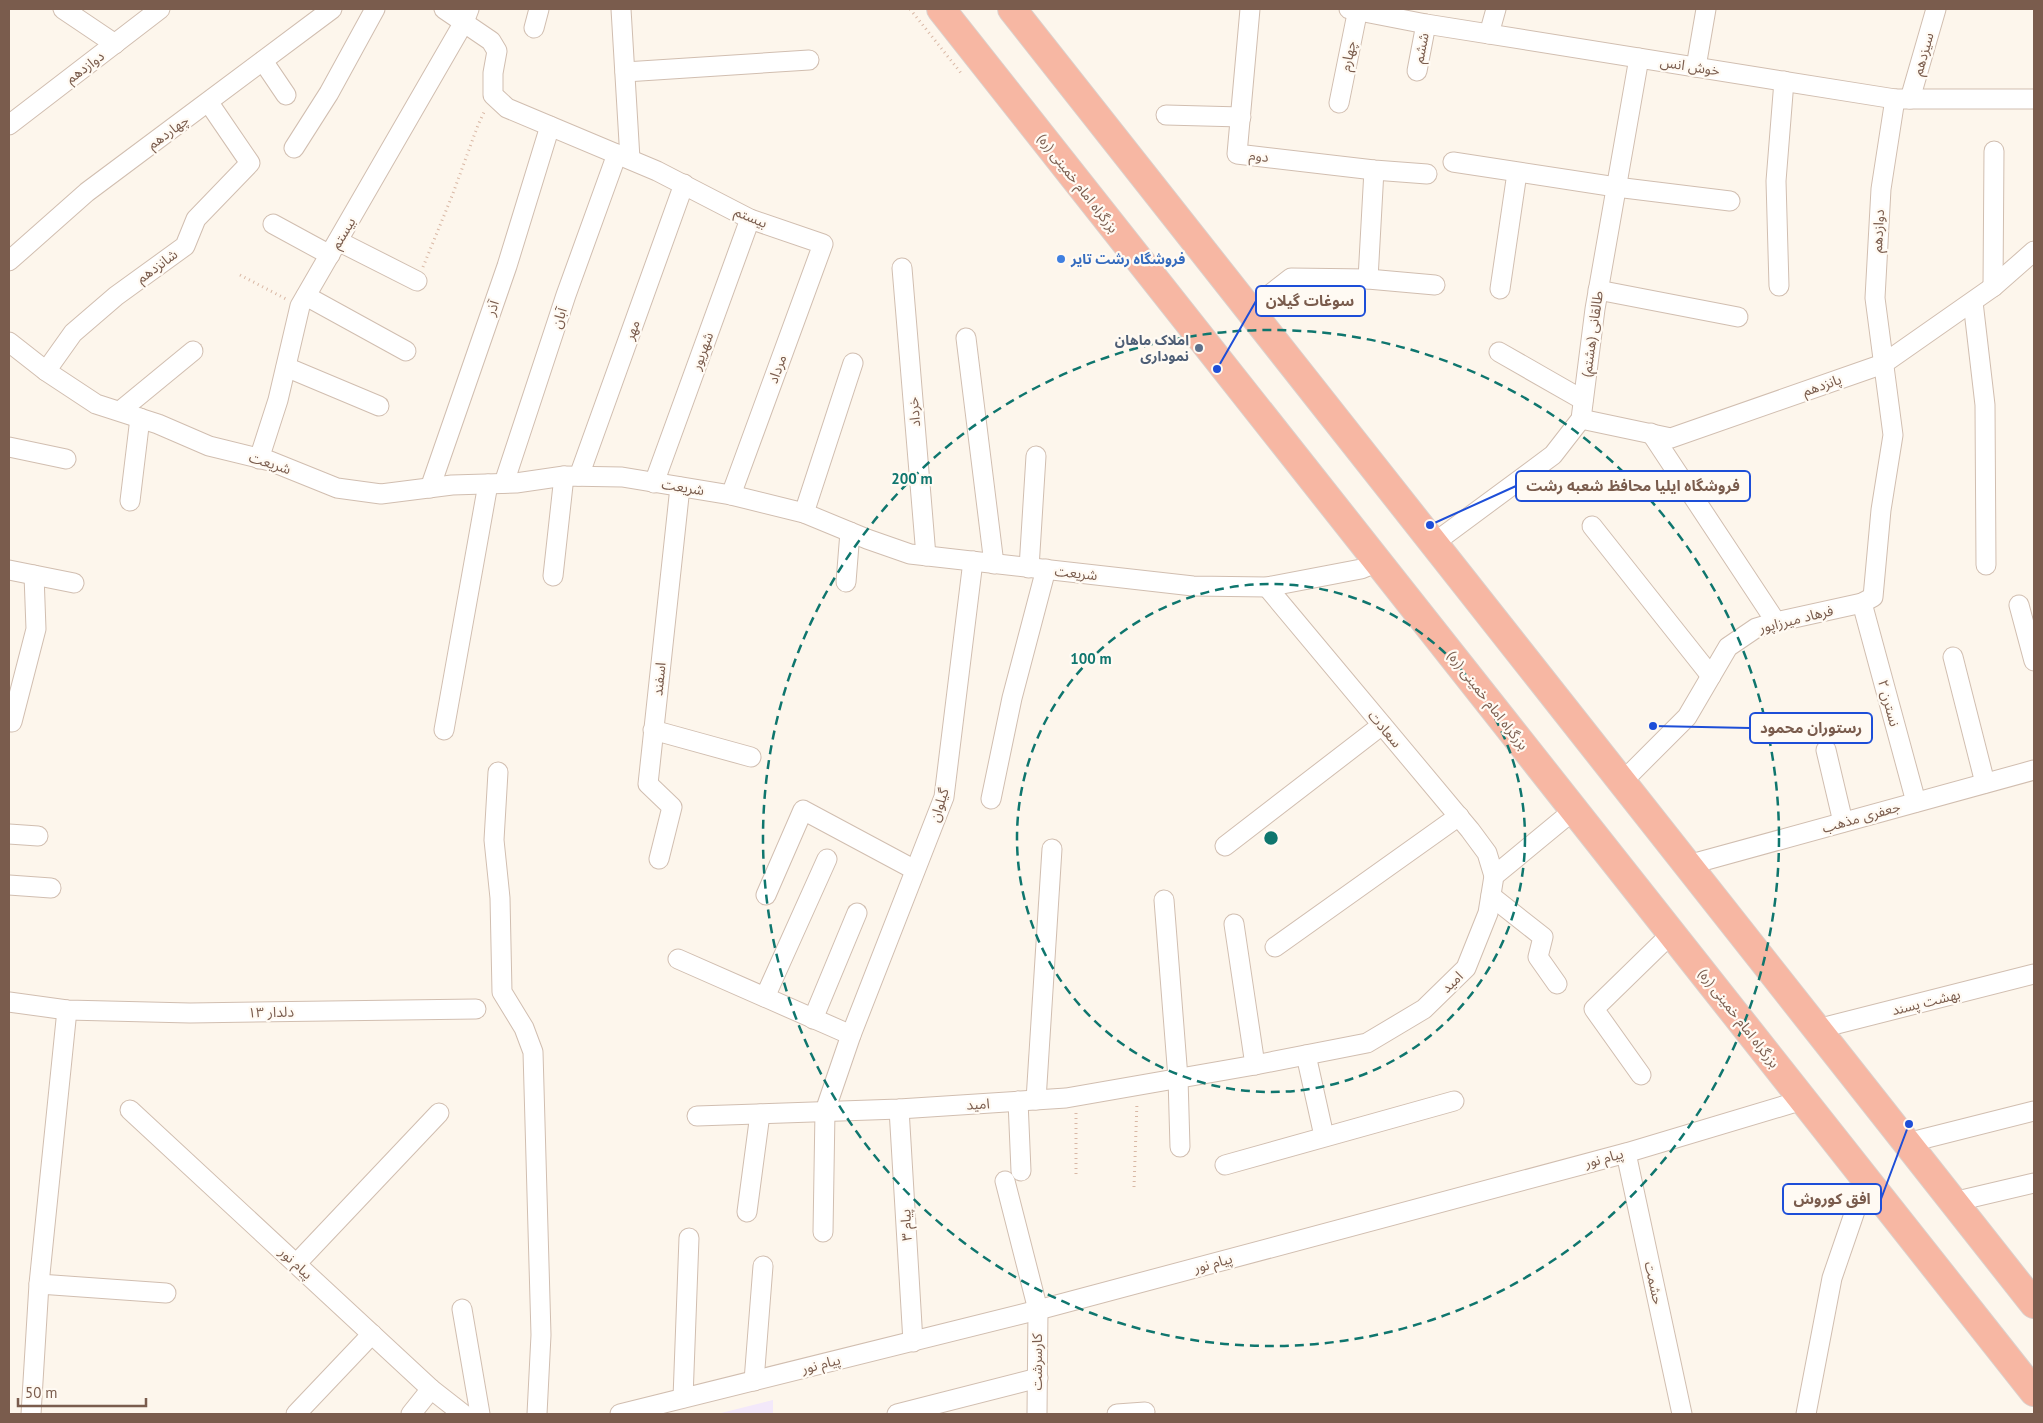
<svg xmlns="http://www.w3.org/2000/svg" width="2043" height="1423" font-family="'PT Sans','Noto Sans Arabic',sans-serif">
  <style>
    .education { fill: #f3e8fa }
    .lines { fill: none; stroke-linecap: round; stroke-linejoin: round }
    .minor-casing { stroke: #d1beb0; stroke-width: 21 }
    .highway-casing { stroke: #dad1cd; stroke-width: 30 }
    .path { stroke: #d9b8a5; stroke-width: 3; stroke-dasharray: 1 4; stroke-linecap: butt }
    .minor { stroke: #fff; stroke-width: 19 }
    .highway { stroke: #f7b7a3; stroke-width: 28 }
    .ring { fill: none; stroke: #0f766e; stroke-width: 2.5; stroke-dasharray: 9 6 }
    .shop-dot { fill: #3f7fe0; stroke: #fffaf3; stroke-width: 2 }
    .service-dot { fill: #5c6f8a; stroke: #fffaf3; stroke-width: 2 }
    .labels { text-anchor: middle; stroke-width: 4.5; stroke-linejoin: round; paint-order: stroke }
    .street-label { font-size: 14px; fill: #7a5c4d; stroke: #fffaf3 }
    .shop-label { font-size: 14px; font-weight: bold; fill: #366cbe; stroke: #fffaf3; text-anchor: start }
    .service-label { font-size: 14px; font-weight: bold; fill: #4e5e75; stroke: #fffaf3; text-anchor: end }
    .centre { fill: #0f766e; stroke: #fffaf3; stroke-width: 2.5 }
    .ring-label { font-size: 15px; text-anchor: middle; font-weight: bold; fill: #0f766e; stroke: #fffaf3; stroke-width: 4.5; stroke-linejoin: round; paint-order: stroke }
    .leader { fill: none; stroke: #1d4ed8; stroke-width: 2 }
    .callout-dot { fill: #1d4ed8; stroke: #fffaf3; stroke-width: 2 }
    .callout { fill: #fffaf3; stroke: #1d4ed8; stroke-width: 2 }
    .callout-label { font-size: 15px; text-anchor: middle; font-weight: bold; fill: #7a5c4d }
  </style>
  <rect width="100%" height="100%" fill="#fdf6ec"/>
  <path class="education" d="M773 1400V1414H717Z"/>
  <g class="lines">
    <defs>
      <g id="minor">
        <path d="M63 9 115 44"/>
        <path d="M444 9 491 41 497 51 493 73V95L507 108 657 171 750 219 823 244 731 495"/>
        <path d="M621 9 630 159"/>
        <path d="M1250 9 1237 154 1374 170 1427 174"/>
        <path d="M1349 9 1426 24 1895 99H2034"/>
        <path d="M534 28 539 9"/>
        <path d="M1489 34 1496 9"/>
        <path d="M263 61 286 95"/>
        <path d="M1696 67 1706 9"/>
        <path d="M1417 71 1426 24"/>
        <path d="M625 72 809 60"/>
        <path d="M1910 99 1936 9"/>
        <path d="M1339 103 1358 9"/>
        <path d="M1166 115 1241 117"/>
        <path d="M9 125 160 9"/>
        <path d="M294 148 329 93 375 9"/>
        <path d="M1453 162 1616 187 1730 201"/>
        <path d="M273 224 330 255"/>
        <path d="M338 241 417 281"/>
        <path d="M9 261 87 192 332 9"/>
        <path d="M902 268 926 556"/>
        <path d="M1368 279 1374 170"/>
        <path d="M1779 286 1776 181 1784 81"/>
        <path d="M1993 287 1994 151"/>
        <path d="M1500 289 1517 173"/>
        <path d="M1598 290 1738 317"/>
        <path d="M306 296 406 351"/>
        <path d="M1973 302 1985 405 1986 565"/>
        <path d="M1250 310 1291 278 1368 279 1435 285"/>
        <path d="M966 338 994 564"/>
        <path d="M9 342 46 371 96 404 158 424 209 446 270 461 337 488 381 494 452 485 516 483 564 476 622 477 731 495 804 513 867 539 910 554 1193 586 1267 587 1361 569 1378 562"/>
        <path d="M1499 352 1583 400"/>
        <path d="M286 367 379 406"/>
        <path d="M46 371 73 333 116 296 185 246 196 219 250 163 209 103"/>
        <path d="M120 411 193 351"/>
        <path d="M1581 419 1671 438 1883 364 1993 287 2034 251"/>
        <path d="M1651 433 1776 622"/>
        <path d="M9 447 66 459"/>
        <path d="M259 459 278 400 300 306 464 22 469 9"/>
        <path d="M579 476 684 184"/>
        <path d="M504 483 566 295 617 154"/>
        <path d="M654 483 750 219"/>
        <path d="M430 488 507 266 550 126"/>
        <path d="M130 501 140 418"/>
        <path d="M804 513 853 363"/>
        <path d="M1592 526 1711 676"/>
        <path d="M1434 543 1553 455 1581 419 1595 309 1639 58"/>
        <path d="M1029 568 1036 456"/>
        <path d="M9 570 74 583"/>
        <path d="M553 576 564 476"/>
        <path d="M846 582 850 532"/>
        <path d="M1267 587 1470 830 1487 853 1494 876"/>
        <path d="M1862 603 1916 802"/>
        <path d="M2019 605 2034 661"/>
        <path d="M1953 657 1985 783"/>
        <path d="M12 722 36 629 34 575"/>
        <path d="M444 730 488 484"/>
        <path d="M653 730 751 757"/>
        <path d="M1826 750 1843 822"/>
        <path d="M498 772 494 840 500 898 502 992 524 1028 533 1052 541 1335 537 1414"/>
        <path d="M1622 782 1687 717 1728 647 1756 628 1776 622 1862 603 1873 597 1881 510 1893 435 1875 298 1881 189 1895 99"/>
        <path d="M991 799 1012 698 1046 569"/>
        <path d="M9 834 38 836"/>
        <path d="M1225 846 1382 725"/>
        <path d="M659 859 672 807 648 784 680 487"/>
        <path d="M1688 865 2034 770"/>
        <path d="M9 885 51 888"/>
        <path d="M766 895 803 810 915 870"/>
        <path d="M1491 896 1543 937 1538 957 1557 984"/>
        <path d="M1164 900 1178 1078 1180 1147"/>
        <path d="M1234 924 1255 1065"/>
        <path d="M1275 947 1459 816"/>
        <path d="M678 959 851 1035"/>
        <path d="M765 997 827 859"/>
        <path d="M9 1002 67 1010 190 1013 476 1009"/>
        <path d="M813 1019 857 913"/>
        <path d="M1817 1029 2034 974"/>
        <path d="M1306 1055 1324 1136"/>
        <path d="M1641 1075 1594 1009 1672 933"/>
        <path d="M1036 1100 1052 849"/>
        <path d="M1018 1101 1021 1171"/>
        <path d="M899 1109 913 1342"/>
        <path d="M130 1110 431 1389 463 1414"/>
        <path d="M697 1116 899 1109 1066 1098 1255 1065 1367 1043 1424 1009 1466 968 1488 913 1494 876 1574 810"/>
        <path d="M1907 1143 2034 1111"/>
        <path d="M1626 1153 1682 1414"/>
        <path d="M1225 1165 1454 1101"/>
        <path d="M1005 1181 1038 1310 1037 1414"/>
        <path d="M1953 1202 2034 1183"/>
        <path d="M747 1212 760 1114"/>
        <path d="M823 1232 825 1111 851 1035 944 797 973 561"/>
        <path d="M296 1264 439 1113"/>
        <path d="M39 1284 166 1293"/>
        <path d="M462 1309 480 1414"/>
        <path d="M754 1381 763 1266"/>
        <path d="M683 1398 689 1238"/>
        <path d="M31 1414 39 1284 67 1010"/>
        <path d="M296 1414 372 1334"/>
        <path d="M411 1414 431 1389"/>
        <path d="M620 1414 1038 1310 1626 1153 1803 1100"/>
        <path d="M897 1414 1038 1378"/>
        <path d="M1117 1414 1145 1412"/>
        <path d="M1806 1414 1832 1278 1866 1179"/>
      </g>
      <g id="highway">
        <path d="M941 9 2034 1392"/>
        <path d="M1012 9 2034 1304"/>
      </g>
    </defs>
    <use href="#minor" class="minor-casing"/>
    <use href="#highway" class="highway-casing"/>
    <g class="path">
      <path d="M910 9 961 73"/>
      <path d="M423 267 452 196 478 125 485 110"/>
      <path d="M240 275 286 299"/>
      <path d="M1076 1174V1112"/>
      <path d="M1134 1187 1137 1102"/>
    </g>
    <use href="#minor" class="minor"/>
    <use href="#highway" class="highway"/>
  </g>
  <g class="ring">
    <circle cx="1271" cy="838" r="254"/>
    <circle cx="1271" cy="838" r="508"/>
  </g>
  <circle class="shop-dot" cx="1061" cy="259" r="5"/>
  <circle class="service-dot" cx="1199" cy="348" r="5"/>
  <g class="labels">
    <g class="street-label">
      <text transform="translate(1421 48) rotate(-79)" y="5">ششم</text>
      <text transform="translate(1923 54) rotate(-74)" y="5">سیزدهم</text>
      <text transform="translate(1348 56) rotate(-78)" y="5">چهارم</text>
      <text transform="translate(1690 66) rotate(9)" y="5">خوش انس</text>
      <text transform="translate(85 67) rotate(-37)" y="5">دوازدهم</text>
      <text transform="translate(168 132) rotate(-36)" y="5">چهاردهم</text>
      <text transform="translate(1259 156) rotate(7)" y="5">دوم</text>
      <text transform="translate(1078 183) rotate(52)" y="5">بزرگراه امام خمینی (ره)</text>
      <text transform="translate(751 217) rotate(23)" y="5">بیستم</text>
      <text transform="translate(1878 231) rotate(-87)" y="5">دوازدهم</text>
      <text transform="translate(343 233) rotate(-59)" y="5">بیستم</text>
      <text transform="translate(157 266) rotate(-36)" y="5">شانزدهم</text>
      <text transform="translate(492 308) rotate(-71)" y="5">آذر</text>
      <text transform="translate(559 318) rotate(-72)" y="5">آبان</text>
      <text transform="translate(632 330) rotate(-70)" y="5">مهر</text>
      <text transform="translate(1592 334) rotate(-82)" y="5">طالقانی (هشتم)</text>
      <text transform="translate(702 351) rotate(-70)" y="5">شهریور</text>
      <text transform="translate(777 369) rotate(-70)" y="5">مرداد</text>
      <text transform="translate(1822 385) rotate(-19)" y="5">پانزدهم</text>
      <text transform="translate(914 412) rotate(-95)" y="5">خرداد</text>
      <text transform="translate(270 463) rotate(18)" y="5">شریعت</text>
      <text transform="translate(683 487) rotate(9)" y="5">شریعت</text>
      <text transform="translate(1076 573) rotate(6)" y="5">شریعت</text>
      <text transform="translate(1796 619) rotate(-14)" y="5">فرهاد میرزاپور</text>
      <text transform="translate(659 679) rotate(-84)" y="5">اسفند</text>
      <text transform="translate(1488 700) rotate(52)" y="5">بزرگراه امام خمینی (ره)</text>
      <text transform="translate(1889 703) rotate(75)" y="5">نسترن ۲</text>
      <text transform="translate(1385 729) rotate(50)" y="5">سعادت</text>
      <text transform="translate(939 805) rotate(-73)" y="5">گیلوان</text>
      <text transform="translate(1861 817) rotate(-16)" y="5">جعفری مذهب</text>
      <text transform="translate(1452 982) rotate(-44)" y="5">امید</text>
      <text transform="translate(1926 1002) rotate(-14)" y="5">بهشت پسند</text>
      <text transform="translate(271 1012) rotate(-1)" y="5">دلدار ۱۳</text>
      <text transform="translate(1739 1018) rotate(52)" y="5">بزرگراه امام خمینی (ره)</text>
      <text transform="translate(978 1104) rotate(-4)" y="5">امید</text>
      <text transform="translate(1604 1158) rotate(-15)" y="5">پیام نور</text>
      <text transform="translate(906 1225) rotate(-93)" y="5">پیام ۳</text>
      <text transform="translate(296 1263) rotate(43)" y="5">پیام نور</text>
      <text transform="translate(1213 1263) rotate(-15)" y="5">پیام نور</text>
      <text transform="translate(1654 1283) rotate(78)" y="5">حشمت</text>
      <text transform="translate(1037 1362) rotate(-90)" y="5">کارسرشت</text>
      <text transform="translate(821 1364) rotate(-14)" y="5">پیام نور</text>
    </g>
    <g class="shop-label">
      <text x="1071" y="264">فروشگاه رشت تاير</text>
    </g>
    <g class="service-label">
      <text x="1189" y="345">املاک ماهان<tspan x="1189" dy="16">نموداری</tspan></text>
    </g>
  </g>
  <circle cx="1271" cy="838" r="8" class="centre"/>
  <g class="ring-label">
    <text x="912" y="484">200 m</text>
    <text x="1091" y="664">100 m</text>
  </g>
  <path class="leader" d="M1217 369L1256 301M1430 525L1516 486M1653 726L1750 728M1909 1124L1881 1199"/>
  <g class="callout-dot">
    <circle cx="1217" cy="369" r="5"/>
    <circle cx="1430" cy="525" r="5"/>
    <circle cx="1653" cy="726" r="5"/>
    <circle cx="1909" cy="1124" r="5"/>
  </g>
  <g class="callout">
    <rect x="1256" y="286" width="109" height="30" rx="5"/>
    <rect x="1516" y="471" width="234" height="30" rx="5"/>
    <rect x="1750" y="713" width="122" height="30" rx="5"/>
    <rect x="1783" y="1184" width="98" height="30" rx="5"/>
  </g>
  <g class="callout-label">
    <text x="1310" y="306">سوغات گیلان</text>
    <text x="1633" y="491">فروشگاه ایلیا محافظ شعبه رشت</text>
    <text x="1811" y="733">رستوران محمود</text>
    <text x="1832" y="1204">افق کوروش</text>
  </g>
  <rect width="2043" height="1423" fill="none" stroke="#7a5c4d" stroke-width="20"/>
  <path d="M18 1398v8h128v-8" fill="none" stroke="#7a5c4d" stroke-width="2.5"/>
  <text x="25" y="1398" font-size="15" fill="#7a5c4d" stroke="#fffaf3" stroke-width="4" paint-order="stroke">50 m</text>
</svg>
